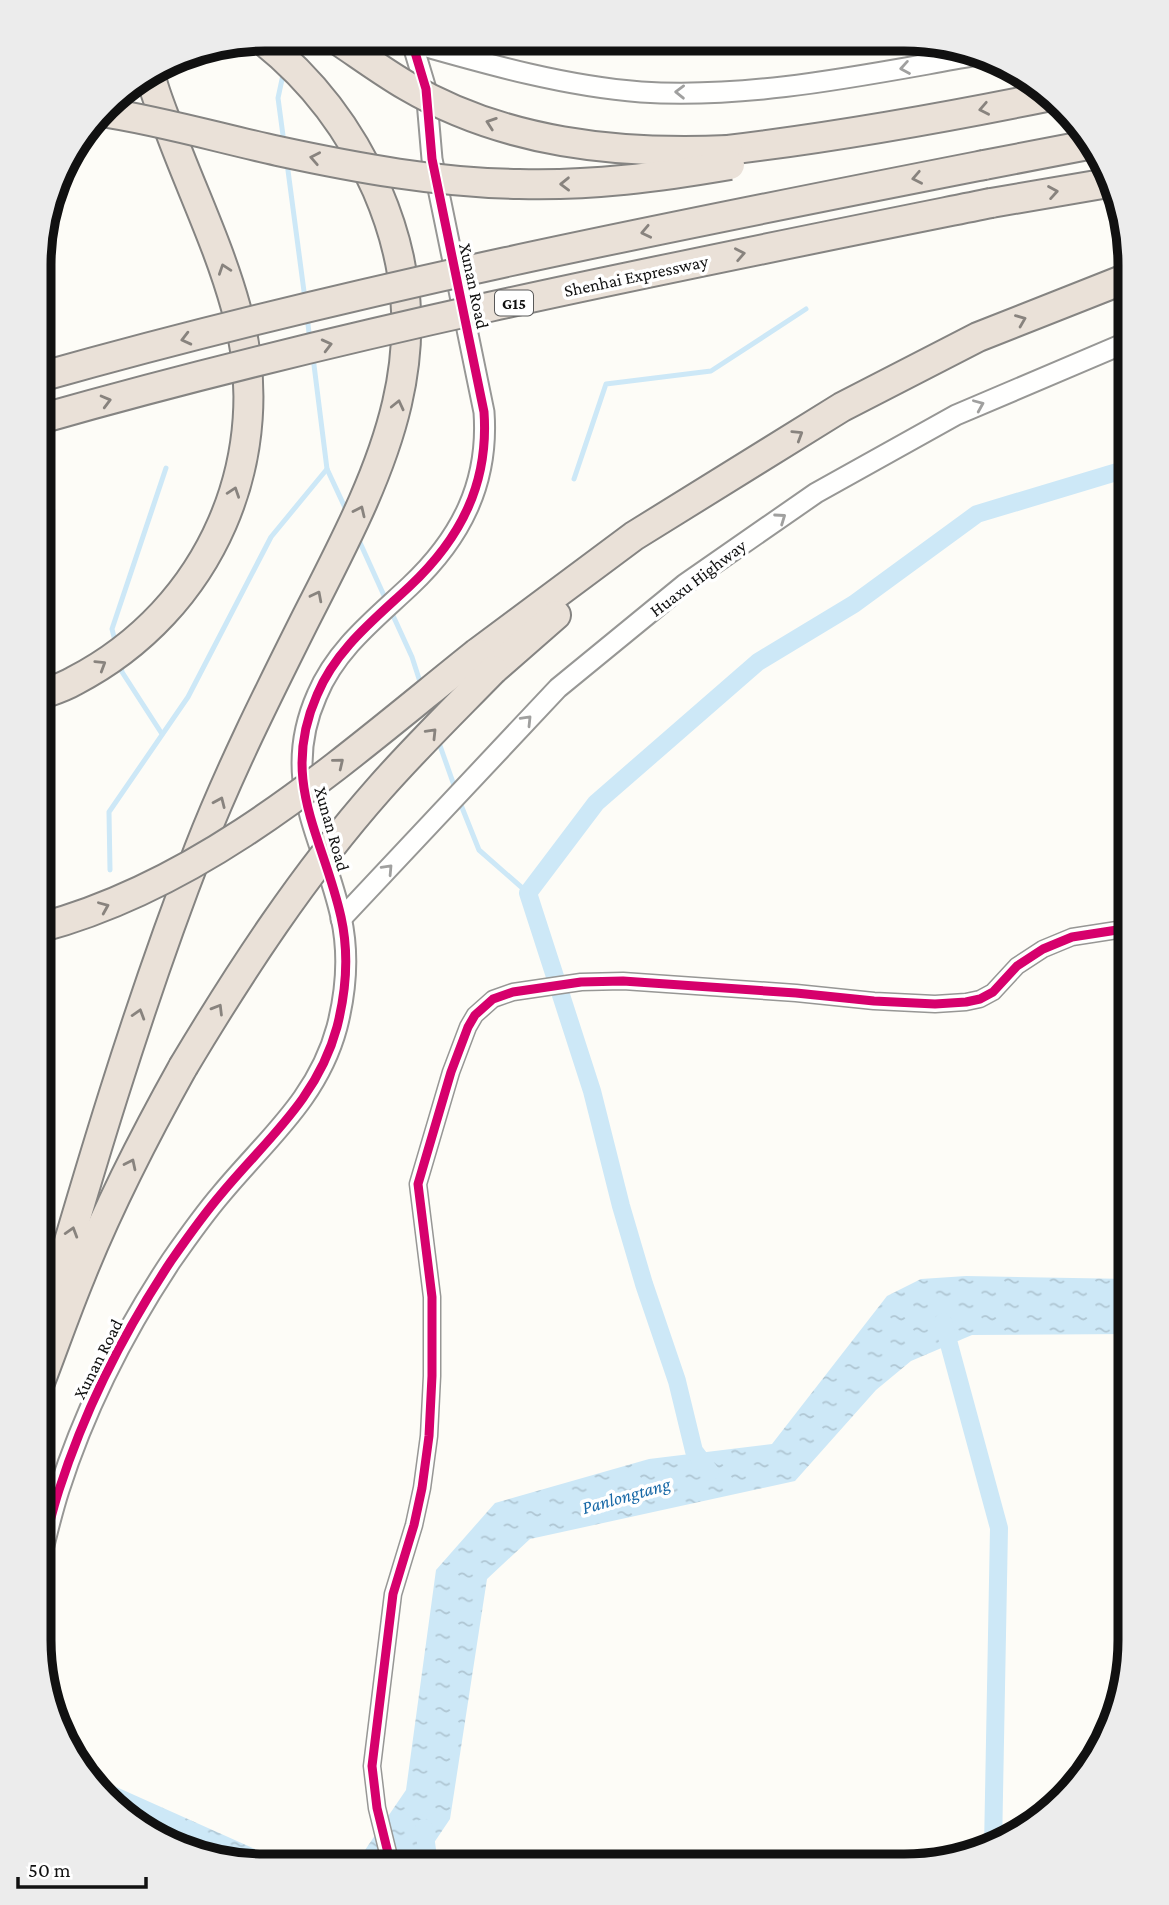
<svg xmlns="http://www.w3.org/2000/svg" width="1169" height="1905" font-family="'Crimson Pro',serif">
  <style>
    .water { fill: url(#water-ripples) }
    .lines { fill: none; stroke-linecap: round; stroke-linejoin: round }
    .stream { stroke: #cde8f7; stroke-width: 5 }
    .canal { stroke: #cde8f7; stroke-width: 18 }
    .minor-casing { stroke: #979795; stroke-width: 19 }
    .tertiary-casing { stroke: #979795; stroke-width: 23 }
    .motorway-casing { stroke: #858482; stroke-width: 32 }
    .minor { stroke: #fffffe; stroke-width: 16 }
    .tertiary { stroke: #fffffe; stroke-width: 19 }
    .motorway { stroke: #eae1d8; stroke-width: 28 }
    .motorway-bridge-casing { stroke: #858482; stroke-width: 32; stroke-linecap: butt }
    .motorway-bridge { stroke: #eae1d8; stroke-width: 28 }
    .cycleway-casing { stroke: #fff; stroke-width: 13 }
    .cycleway { stroke: #d6006c; stroke-width: 9 }
    .oneway { stroke: #a0a09f }
    .oneway2 { stroke: #88837e }
    .labels { text-anchor: middle; stroke-width: 7; stroke-linejoin: round; paint-order: stroke }
    .shield { fill: #fff; stroke: #585858; stroke-width: 2 }
    .shield-label { font-size: 16px; font-weight: bold; fill: #111 }
    .street-label { font-size: 18px; fill: #111; stroke: #fff }
    .water-label { font-size: 19px; font-style: italic; fill: #1768a6; stroke: #fff }
    .rim { fill: none; stroke: #111; stroke-width: 9 }
  </style>
  <defs>
    <pattern id="water-ripples" width="26" height="14" patternUnits="userSpaceOnUse" patternTransform="scale(1.75)"><rect width="26" height="14" fill="#cde8f7"/><path d="M2 4q2-2 4 0t4 0M15 11q2-2 4 0t4 0" fill="none" stroke="#afc6d3"/></pattern>
  </defs>
  <rect width="100%" height="100%" fill="#fdfcf7"/>
  <path class="water" d="M966 1276 1130 1279V1334L972 1335 911 1361 876 1390 795 1481 530 1539 487 1579 450 1819 419 1865H235L127 1820 94 1777 286 1863 363 1853 406 1790 436 1570 495 1503 649 1459 772 1444 887 1296 921 1279Z"/>
  <g class="lines">
    <g class="stream">
      <path d="M288 50 292 39"/>
      <path d="M284 70 278 98 284 143"/>
      <path d="M287 163 305 299"/>
      <path d="M307 316 310 341"/>
      <path d="M313 357 327 469 348 514"/>
      <path d="M574 479 606 384 711 371 806 309"/>
      <path d="M357 536 386 600"/>
      <path d="M390 609 412 657 422 688"/>
      <path d="M116 645 112 629 166 468"/>
      <path d="M120 661 122 672 162 734"/>
      <path d="M438 740 456 791"/>
      <path d="M459 800 479 850 528 893"/>
      <path d="M110 870 109 812 188 697 271 537 327 469"/>
    </g>
    <g class="canal">
      <path d="M943 1322 999 1528 993 1848"/>
      <path d="M710 1472 694 1451 677 1381 644 1284 621 1206 592 1091 528 893 596 803 758 662 854 604 977 514 1130 468"/>
      <path d="M424 1828 429 1865"/>
    </g>
    <defs>
      <path id="minor" d="M391 1865 377 1808 372 1766 393 1594 414 1525 422 1488 429 1436 432 1376V1297L418 1184 451 1072 468 1027 475 1015 493 999 513 992 581 982 623 981 796 993 874 1001 935 1004 966 1002 980 999 993 992 1017 966 1043 949 1072 937 1130 928"/>
      <g id="tertiary">
        <path d="M413 43C487 64 563 86 641 92 753 99 863 75 973 56"/>
        <path d="M341 919 558 688 685 584 816 493 956 415 1130 341"/>
        <path d="M39 1566C45 1541 51 1515 59 1490 85 1409 124 1332 171 1261 187 1238 204 1214 222 1193 267 1139 318 1098 337 1027 346 992 349 953 341 917 323 836 279 781 317 695 336 649 375 619 410 586 461 538 489 483 484 412L432 159 426 89 411 39"/>
      </g>
      <g id="motorway">
        <path d="M728 150C836 137 943 118 1051 96"/>
        <path d="M984 165 1088 145"/>
        <path d="M991 203 1114 182"/>
        <path d="M477 653 634 536 842 407 978 337 1130 277"/>
        <path d="M493 670 556 615"/>
        <path d="M40 695C51 691 64 687 74 681 211 610 278 456 236 308 219 246 191 189 169 129 162 110 154 92 150 73"/>
        <path d="M39 1344C87 1178 136 1011 199 849 229 772 267 696 304 622 377 478 448 354 377 190 351 131 312 79 261 39"/>
        <path d="M39 1385C53 1349 66 1311 81 1275 110 1203 145 1135 183 1067"/>
      </g>
    </defs>
    <use href="#minor" class="minor-casing"/>
    <use href="#tertiary" class="tertiary-casing"/>
    <use href="#motorway" class="motorway-casing"/>
    <use href="#minor" class="minor"/>
    <use href="#tertiary" class="tertiary"/>
    <use href="#motorway" class="motorway"/>
    <defs>
      <g id="motorway-bridge">
        <path d="M336 39C360 55 383 72 407 86 504 143 618 155 728 150"/>
        <path d="M102 112C161 121 219 138 278 151 357 168 439 183 519 184 591 186 660 177 730 165"/>
        <path d="M40 377C351 289 668 227 984 165"/>
        <path d="M40 419C353 330 673 267 991 203"/>
        <path d="M39 928C209 883 343 760 477 653"/>
        <path d="M183 1067C241 970 303 875 379 789 415 748 454 710 493 670"/>
      </g>
    </defs>
    <use href="#motorway-bridge" class="motorway-bridge-casing"/>
    <use href="#motorway-bridge" class="motorway-bridge"/>
    <defs>
      <g id="cycleway">
        <path d="M39 1566C45 1541 51 1515 59 1490 85 1409 124 1332 171 1261 187 1238 204 1214 222 1193 267 1139 318 1098 337 1027 346 992 349 953 341 917 323 836 279 781 317 695 336 649 375 619 410 586 461 538 489 483 484 412L432 159 426 89 411 39"/>
        <path d="M391 1865 377 1808 372 1766 393 1594 414 1525 422 1488 429 1436 432 1376V1297L418 1184 451 1072 468 1027 475 1015 493 999 513 992 581 982 623 981 796 993 874 1001 935 1004 966 1002 980 999 993 992 1017 966 1043 949 1072 937 1130 928"/>
      </g>
    </defs>
    <use href="#cycleway" class="cycleway-casing"/>
    <use href="#cycleway" class="cycleway"/>
  </g>
  <defs><path id="oneway-chevron" d="M-2-3.5L2.5 0L-2 3.5" fill="none" stroke-width="1.6" stroke-linecap="round" stroke-linejoin="round" transform="scale(1.75)"/></defs>
  <g class="oneway">
    <use href="#oneway-chevron" transform="translate(905 68) rotate(170)"/>
    <use href="#oneway-chevron" transform="translate(680 92) rotate(-179)"/>
    <use href="#oneway-chevron" transform="translate(979 405) rotate(-23)"/>
    <use href="#oneway-chevron" transform="translate(781 518) rotate(-35)"/>
    <use href="#oneway-chevron" transform="translate(527 720) rotate(-46)"/>
    <use href="#oneway-chevron" transform="translate(388 869) rotate(-47)"/>
  </g>
  <g class="oneway2">
    <use href="#oneway-chevron" transform="translate(984 109) rotate(169)"/>
    <use href="#oneway-chevron" transform="translate(491 123) rotate(-161)"/>
    <use href="#oneway-chevron" transform="translate(315 158) rotate(-169)"/>
    <use href="#oneway-chevron" transform="translate(917 178) rotate(169)"/>
    <use href="#oneway-chevron" transform="translate(565 184) rotate(179)"/>
    <use href="#oneway-chevron" transform="translate(1053 192) rotate(-10)"/>
    <use href="#oneway-chevron" transform="translate(646 232) rotate(168)"/>
    <use href="#oneway-chevron" transform="translate(740 254) rotate(-11)"/>
    <use href="#oneway-chevron" transform="translate(224 269) rotate(-109)"/>
    <use href="#oneway-chevron" transform="translate(1021 320) rotate(-22)"/>
    <use href="#oneway-chevron" transform="translate(186 339) rotate(166)"/>
    <use href="#oneway-chevron" transform="translate(327 345) rotate(-14)"/>
    <use href="#oneway-chevron" transform="translate(106 401) rotate(-15)"/>
    <use href="#oneway-chevron" transform="translate(398 405) rotate(-77)"/>
    <use href="#oneway-chevron" transform="translate(798 435) rotate(-32)"/>
    <use href="#oneway-chevron" transform="translate(234 492) rotate(-71)"/>
    <use href="#oneway-chevron" transform="translate(360 511) rotate(-65)"/>
    <use href="#oneway-chevron" transform="translate(317 596) rotate(-63)"/>
    <use href="#oneway-chevron" transform="translate(101 665) rotate(-32)"/>
    <use href="#oneway-chevron" transform="translate(432 733) rotate(-46)"/>
    <use href="#oneway-chevron" transform="translate(339 763) rotate(-39)"/>
    <use href="#oneway-chevron" transform="translate(220 802) rotate(-66)"/>
    <use href="#oneway-chevron" transform="translate(104 907) rotate(-23)"/>
    <use href="#oneway-chevron" transform="translate(218 1009) rotate(-59)"/>
    <use href="#oneway-chevron" transform="translate(139 1014) rotate(-73)"/>
    <use href="#oneway-chevron" transform="translate(131 1164) rotate(-64)"/>
    <use href="#oneway-chevron" transform="translate(72 1232) rotate(-73)"/>
  </g>
  <g class="labels">
    <rect class="shield" x="495" y="290.5" width="38" height="25" rx="5"/>
    <g class="shield-label">
      <text x="514" y="309">G15</text>
    </g>
    <g class="street-label">
      <text transform="translate(636 276) rotate(-12)" y="6">Shenhai Expressway</text>
      <text transform="translate(474 286) rotate(78)" y="6">Xunan Road</text>
      <text transform="translate(698 578) rotate(-37)" y="6">Huaxu Highway</text>
      <text transform="translate(332 829) rotate(74)" y="6">Xunan Road</text>
      <text transform="translate(98 1359) rotate(-63)" y="6">Xunan Road</text>
    </g>
    <g class="water-label">
      <text transform="translate(626 1495) rotate(-16)" y="7">Panlongtang</text>
    </g>
  </g>
  <path d="M0 0H1169V1905H0ZM265 51H904A214 214 0 0 1 1118 265V1640A214 214 0 0 1 904 1854H265A214 214 0 0 1 51 1640V265A214 214 0 0 1 265 51Z" fill="#ececec" fill-rule="evenodd"/>
  <path class="rim" d="M265 51H904A214 214 0 0 1 1118 265V1640A214 214 0 0 1 904 1854H265A214 214 0 0 1 51 1640V265A214 214 0 0 1 265 51Z"/>
  <path d="M18 1877v10h128v-10" fill="none" stroke="#111111" stroke-width="3.5"/>
  <text x="28" y="1877" font-size="21" fill="#111111" stroke="#ffffff" stroke-width="5" paint-order="stroke">50 m</text>
</svg>
